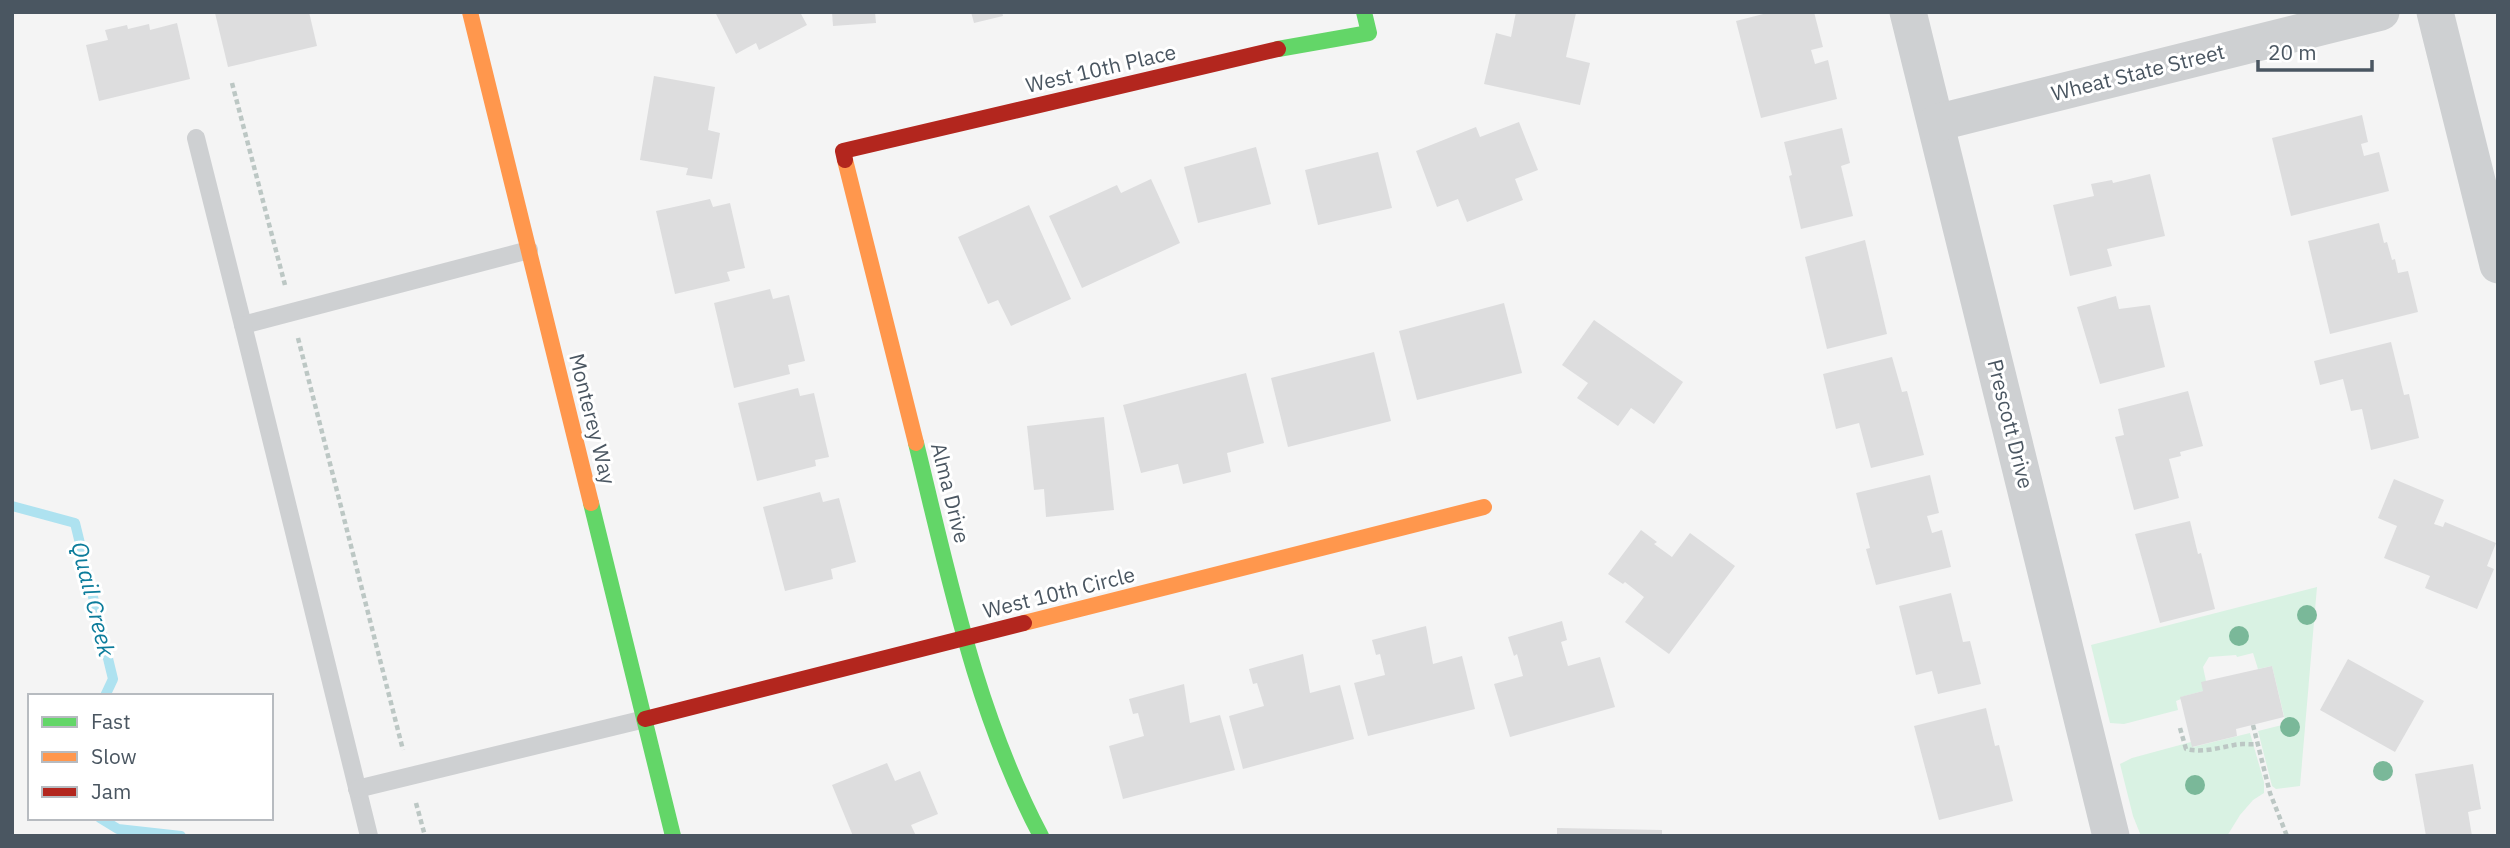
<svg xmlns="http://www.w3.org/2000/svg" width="2510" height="848" font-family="'IBM Plex Sans',sans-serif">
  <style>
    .green { fill: #d9f2e3 }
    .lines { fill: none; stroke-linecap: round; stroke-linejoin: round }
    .stream { stroke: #aee2f0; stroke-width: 10 }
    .building { fill: #ddddde }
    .path { stroke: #bcc7c4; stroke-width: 4.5; stroke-dasharray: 5 3.5; stroke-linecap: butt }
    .lane { stroke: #ced0d2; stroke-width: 18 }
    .street { stroke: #ced0d2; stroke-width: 37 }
    .fast { stroke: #63d668; stroke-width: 16 }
    .slow { stroke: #ff974d; stroke-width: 16 }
    .jam { stroke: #b3261e; stroke-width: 16 }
    .tree { fill: #7ab899 }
    .labels { text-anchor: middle; stroke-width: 6; stroke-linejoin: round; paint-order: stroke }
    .street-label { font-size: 21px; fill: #4a5661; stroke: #fff }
    .water-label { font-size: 23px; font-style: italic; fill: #0c7c9b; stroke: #fff }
  </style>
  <rect width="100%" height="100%" fill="#f4f4f4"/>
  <g class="green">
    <path d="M2317 587 2300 786 2276 789 2272 786 2258 731 2286 724 2272 666 2258 669 2253 653 2237 657 2236 655 2209 657 2203 667 2206 681 2203 691 2181 697V699L2176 701 2178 710 2124 724 2110 723 2091 645Z"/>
    <path d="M2250 733 2264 782V793L2253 800 2240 815 2227 836H2141L2133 816 2120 764 2132 758 2191 742 2193 747Z"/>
  </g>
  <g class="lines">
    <g class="stream">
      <path d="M12 506 75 523 113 679 105 696"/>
      <path d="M100 818 118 829 181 836"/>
    </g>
  </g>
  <g class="building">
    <path d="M309 12 317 46 228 67 215 13Z"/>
    <path d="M715 12H800L807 25 759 50 756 43 736 54Z"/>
    <path d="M832 12H875L876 23 833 26Z"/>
    <path d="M971 12H1002L1003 16 974 23Z"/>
    <path d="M1516 12 1576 13 1566 57 1590 63 1580 105 1484 84 1496 33 1511 37Z"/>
    <path d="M1771 12H1814L1823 47 1811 50 1815 64 1828 60 1837 99 1761 118 1736 21Z"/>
    <path d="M177 23 190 79 99 101 86 45 108 40 105 30 127 25 128 29 149 24 150 30Z"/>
    <path d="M654 76 715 87 708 130 720 133 712 179 686 175 688 168 640 160Z"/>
    <path d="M2362 115 2368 142 2361 144 2364 156 2379 152 2389 191 2291 216 2272 138Z"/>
    <path d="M1519 122 1538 170 1515 179 1523 200 1467 222 1458 199 1437 207 1416 151 1476 127 1480 137Z"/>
    <path d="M1842 128 1850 163 1841 166 1853 216 1801 229 1789 176 1792 175 1784 142Z"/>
    <path d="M1256 147 1271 204 1198 223 1184 167Z"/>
    <path d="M1378 152 1392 208 1318 225 1305 170Z"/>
    <path d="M2150 174 2165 236 2107 249 2112 266 2070 276 2053 205 2094 196 2091 184 2112 180 2113 183Z"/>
    <path d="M1151 179 1180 243 1082 288 1049 216 1117 185 1121 193Z"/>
    <path d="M710 199 713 207 730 203 745 268 727 272 730 281 675 294 656 211Z"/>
    <path d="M1029 205 1071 299 1011 326 998 300 988 304 958 237Z"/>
    <path d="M2379 223 2384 243 2387 242 2392 260 2395 259 2398 273 2408 271 2418 312 2330 334 2308 241Z"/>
    <path d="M1865 240 1887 334 1827 349 1805 257Z"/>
    <path d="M770 289 773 299 789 295 805 361 788 365 790 374 734 388 714 303Z"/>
    <path d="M2116 296 2119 309 2150 305 2165 367 2100 384 2077 307Z"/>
    <path d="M1504 303 1522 373 1417 400 1399 331Z"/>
    <path d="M1594 320 1683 382 1654 424 1631 408 1618 426 1577 398 1588 383 1562 365Z"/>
    <path d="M2391 342 2404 395 2409 394 2419 438 2371 450 2362 409 2351 411 2343 379 2320 385 2314 361Z"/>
    <path d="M1374 352 1391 421 1288 447 1271 378Z"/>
    <path d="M1892 357 1902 392 1907 391 1924 455 1871 468 1859 423 1836 429 1823 374Z"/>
    <path d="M1246 373 1264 443 1227 453 1231 472 1183 484 1178 464 1141 473 1123 405Z"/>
    <path d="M798 388 800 396 814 393 829 457 815 460 816 466 757 481 738 403Z"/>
    <path d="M2188 391 2203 446 2180 452 2181 456 2169 459 2179 498 2134 510 2115 437 2124 435 2118 409Z"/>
    <path d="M1104 417 1114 510 1046 517 1044 489 1034 490 1027 426Z"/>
    <path d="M1930 475 1939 513 1927 516 1932 533 1942 530 1951 567 1876 585 1866 549 1870 548 1856 493Z"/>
    <path d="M2394 479 2444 500 2434 524 2443 527 2445 522 2496 543 2487 566 2494 569 2477 609 2425 588 2430 576 2384 558 2397 526 2378 518Z"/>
    <path d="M820 492 823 502 839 498 856 562 831 569 833 579 785 591 763 507Z"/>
    <path d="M2190 521 2198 554 2201 553 2215 609 2160 623 2135 534Z"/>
    <path d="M1641 530 1657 542 1654 544 1672 557 1690 533 1735 566 1669 654 1625 622 1644 597 1625 582 1623 584 1608 574Z"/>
    <path d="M1951 593 1963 642 1970 641 1981 684 1938 694 1932 671 1916 675 1899 606Z"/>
    <path d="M1562 621 1567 640 1561 642 1568 666 1600 657 1615 707 1510 737 1494 684 1523 676 1517 654 1514 656 1508 637Z"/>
    <path d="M1426 626 1433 664 1462 656 1475 709 1368 736 1354 683 1385 675 1380 654 1376 655 1372 640Z"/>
    <path d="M1303 654 1310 693 1340 685 1354 739 1243 769 1229 716 1264 706 1257 683 1253 684 1249 669Z"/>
    <path d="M2348 659 2424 701 2395 752 2320 710Z"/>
    <path d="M2272 666 2284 717 2236 729 2237 736 2192 747 2180 697 2203 691 2201 682Z"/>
    <path d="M1184 684 1190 723 1220 715 1235 770 1123 799 1109 746 1144 736 1138 713 1133 714 1129 699Z"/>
    <path d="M1986 708 1995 746 1999 745 2013 801 1939 820 1914 726Z"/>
    <path d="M887 763 895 781 920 771 938 814 911 825 916 836H853L832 785Z"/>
    <path d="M2473 764 2481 809 2468 812 2472 836H2426L2415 774Z"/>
    <path d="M1557 828 1662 830V836H1557Z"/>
  </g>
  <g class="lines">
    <g class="path">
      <path d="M232 83 285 285"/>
      <path d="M298 338 403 750"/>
      <path d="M2253 725 2270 793 2287 836"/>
      <path d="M2180 728 2186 749C2202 753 2218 748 2234 745 2242 743 2250 745 2258 744"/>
      <path d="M416 803 425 836"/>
    </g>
    <g class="lane">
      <path d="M196 138 243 325 529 250"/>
      <path d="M243 325 369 836"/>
      <path d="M357 789 645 719"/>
    </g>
    <g class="street">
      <path d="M1908 12 2111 836"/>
      <path d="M2435 12 2498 265"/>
      <path d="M1936 123 2381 12"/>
    </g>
    <g class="fast">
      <path d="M1278 49 1369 33 1364 12"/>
      <path d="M916 443C949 577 976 713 1041 836"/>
      <path d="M591 503 673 836"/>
    </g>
    <g class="slow">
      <path d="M470 12 591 503"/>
      <path d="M845 160 916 443"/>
      <path d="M1024 623 1484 507"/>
    </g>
    <g class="jam">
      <path d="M845 160 843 151 1278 49"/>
      <path d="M645 719 1024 623"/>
    </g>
  </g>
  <g class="tree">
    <circle cx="2307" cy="615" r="10"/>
    <circle cx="2239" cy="636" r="10"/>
    <circle cx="2290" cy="727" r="10"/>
    <circle cx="2383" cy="771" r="10"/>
    <circle cx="2195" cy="785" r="10"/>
  </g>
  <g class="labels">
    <g class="street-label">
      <text transform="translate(1101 69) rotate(-13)" y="7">West 10th Place</text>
      <text transform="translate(2138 73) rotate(-14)" y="7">Wheat State Street</text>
      <text transform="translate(592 419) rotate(76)" y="7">Monterey Way</text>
      <text transform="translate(2010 424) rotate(76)" y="7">Prescott Drive</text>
      <text transform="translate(950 493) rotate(76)" y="7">Alma Drive</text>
      <text transform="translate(1059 593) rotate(-14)" y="7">West 10th Circle</text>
    </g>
    <g class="water-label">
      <text transform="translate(93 599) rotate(76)" y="8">Quail Creek</text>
    </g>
  </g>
  <rect width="2510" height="848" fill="none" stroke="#4a5661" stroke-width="28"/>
  <rect x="28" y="694" width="245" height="126" fill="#ffffff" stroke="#b7bbc0" stroke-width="2"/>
  <rect x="42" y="717" width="35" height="10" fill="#63d668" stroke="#b7bbc0" stroke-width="2"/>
  <text x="91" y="729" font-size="21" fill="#4a5661">Fast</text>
  <rect x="42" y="752" width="35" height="10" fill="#ff974d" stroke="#b7bbc0" stroke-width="2"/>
  <text x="91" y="764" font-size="21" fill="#4a5661">Slow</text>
  <rect x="42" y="787" width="35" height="10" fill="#b3261e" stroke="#b7bbc0" stroke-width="2"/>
  <text x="91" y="799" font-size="21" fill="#4a5661">Jam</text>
  <path d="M2258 60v10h114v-10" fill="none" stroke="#4a5661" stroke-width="3.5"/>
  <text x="2268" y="60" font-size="21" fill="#4a5661" stroke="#ffffff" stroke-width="5" paint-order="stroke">20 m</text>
</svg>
